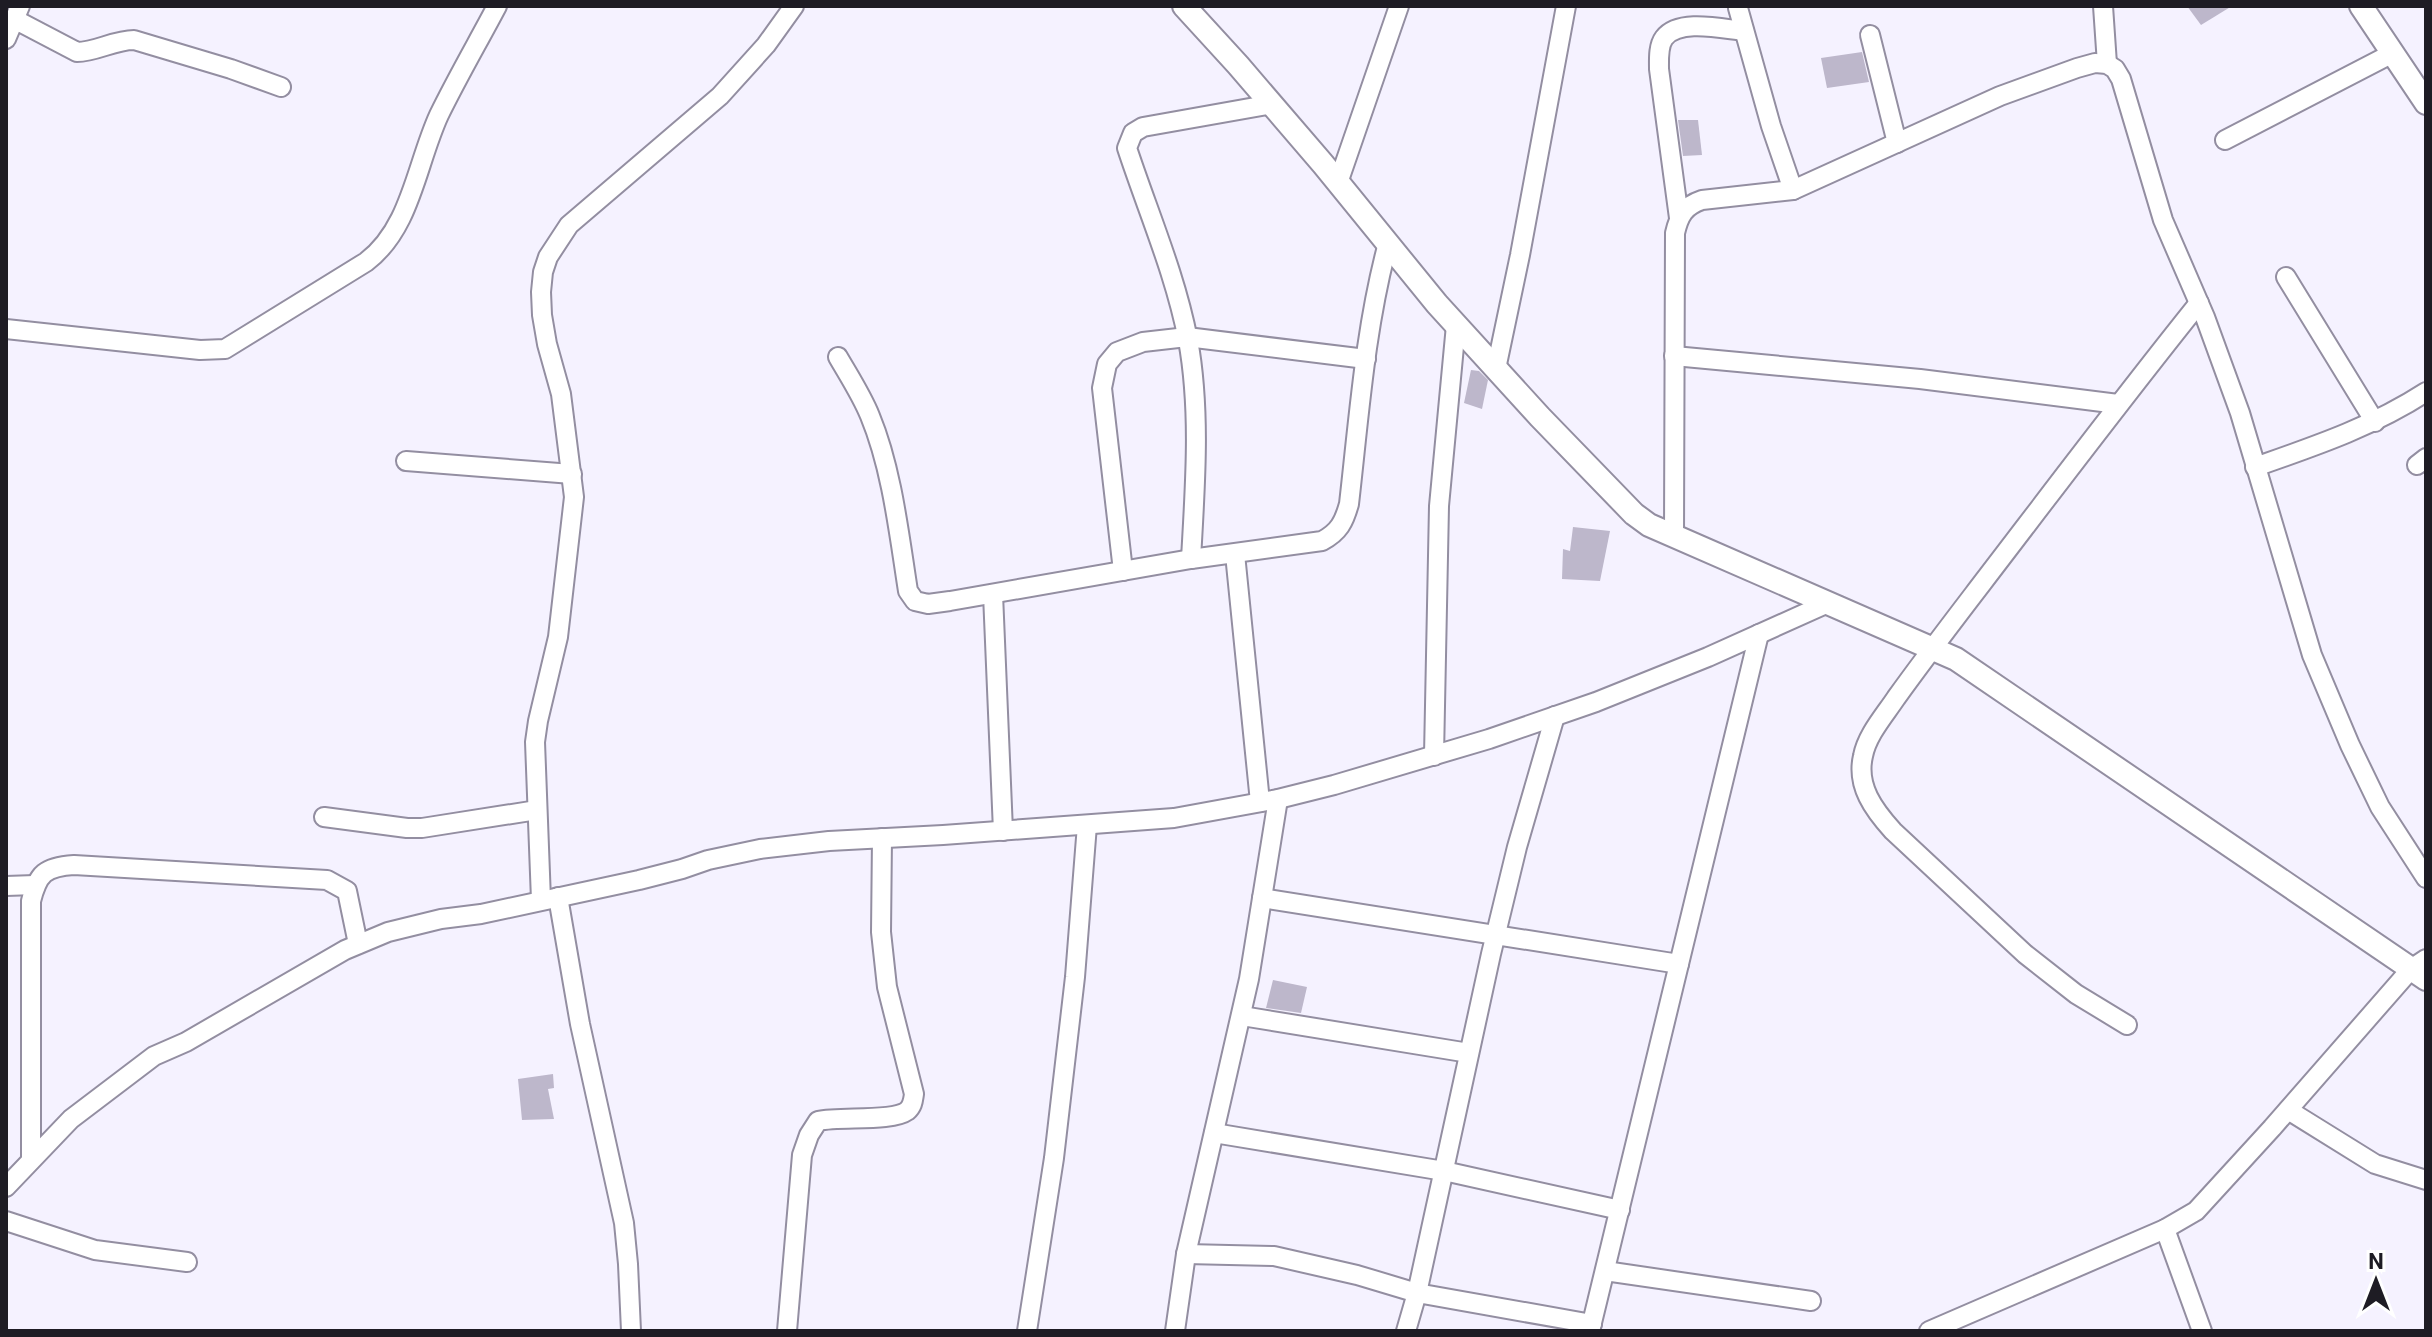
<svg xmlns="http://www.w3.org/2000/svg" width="2432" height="1337" font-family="Roboto,sans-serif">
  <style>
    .building { fill: #bdb7cb }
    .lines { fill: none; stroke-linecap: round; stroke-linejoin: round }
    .minor-casing { stroke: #938ea1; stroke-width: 22 }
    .tertiary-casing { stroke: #938ea1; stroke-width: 26 }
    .minor { stroke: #fff; stroke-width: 18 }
    .tertiary { stroke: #fff; stroke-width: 22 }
  </style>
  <rect width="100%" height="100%" fill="#f5f2ff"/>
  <g class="building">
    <path d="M2187 6H2232L2201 25Z"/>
    <path d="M1862 52 1869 82 1827 88 1821 58Z"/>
    <path d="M1678 120H1698L1702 155 1683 156Z"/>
    <path d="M1471 370 1479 371 1488 380 1482 409 1464 403Z"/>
    <path d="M1573 527 1610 531 1600 581 1562 579 1563 549 1570 551Z"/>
    <path d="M1273 980 1307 987 1301 1013 1266 1008Z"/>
    <path d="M553 1074 554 1088 548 1089 554 1119 522 1120 518 1079Z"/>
  </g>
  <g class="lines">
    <defs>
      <g id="minor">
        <path d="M2103 6 2107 64"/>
        <path d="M1738 8 1771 126 1793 190"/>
        <path d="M14 19 77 52C96 52 114 40 134 40L231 69 281 87"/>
        <path d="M1870 35 1897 143"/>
        <path d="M6 39 20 6"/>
        <path d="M2225 140 2393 53"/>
        <path d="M1338 183 1399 6"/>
        <path d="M1679 218 1659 69C1659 60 1658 46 1664 38 1679 18 1723 29 1744 31"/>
        <path d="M2286 277 2375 422"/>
        <path d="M6 329 200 350 225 349 366 262C411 228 416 165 439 115 457 78 478 42 497 6"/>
        <path d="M1674 356 1920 379 2118 404"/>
        <path d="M838 357C849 376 862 396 870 416 892 469 899 534 908 591L915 601 928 604 950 601 1191 559 1322 541C1339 532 1344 522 1349 504 1359 417 1365 328 1388 243"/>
        <path d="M1496 369 1520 255 1566 6"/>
        <path d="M406 461 572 474"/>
        <path d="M2417 465 2426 458"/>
        <path d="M2255 467C2315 446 2372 427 2426 392"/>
        <path d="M1674 536 1675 233C1679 216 1684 206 1702 200L1793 190 2000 96 2077 68 2095 63 2107 64 2115 69 2121 79 2163 220 2205 317 2240 413 2312 655 2350 745 2380 807 2426 878"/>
        <path d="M1235 554 1260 802"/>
        <path d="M1191 559C1195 487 1201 411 1188 340 1175 273 1148 212 1127 148L1133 133 1143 127 1272 104"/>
        <path d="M1123 571 1102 388 1107 364 1117 352 1143 342 1187 337 1366 359"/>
        <path d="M993 594 1003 831"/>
        <path d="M1434 756 1439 506 1456 325"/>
        <path d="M324 817 407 828H422L537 810"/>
        <path d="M6 886 35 885"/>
        <path d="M558 897 580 1024 624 1223 628 1264 631 1331"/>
        <path d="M1262 898 1679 964"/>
        <path d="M541 900 535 742 538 721 558 637 574 497 561 394 547 344 542 315 541 292 543 272 548 257 569 225 720 96 766 45 794 6"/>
        <path d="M1242 1016 1469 1053"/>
        <path d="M2127 1025 2076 994 2025 954 1893 831C1874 810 1856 786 1863 756 1867 735 1884 716 1896 698 1924 659 1954 620 1983 582 2055 488 2125 395 2199 303"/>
        <path d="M2288 1110 2375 1164 2426 1180"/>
        <path d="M1214 1133 1444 1171 1620 1210"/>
        <path d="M31 1159V901C38 873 45 867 74 865L327 880 347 891 358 944"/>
        <path d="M6 1187 71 1119 154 1056 186 1042 345 950 388 932 441 919 481 914 639 880 682 869 708 860 760 849 829 841 943 835 1174 818 1278 799 1334 785 1489 739 1596 702 1708 657 1828 603"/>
        <path d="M6 1221 95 1250 187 1262"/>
        <path d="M2165 1229 2202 1331"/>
        <path d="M1186 1254 1274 1256 1357 1275 1417 1293 1592 1324"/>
        <path d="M1605 1271 1811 1301"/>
        <path d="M787 1331 802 1155 809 1135 818 1121C840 1116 892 1122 907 1111 913 1106 913 1100 914 1094L887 987 881 932 882 838"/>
        <path d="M1027 1331 1054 1158 1075 977 1087 825"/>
        <path d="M1175 1331 1186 1254 1249 979 1278 799"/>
        <path d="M1406 1331 1417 1293 1491 954 1517 847 1555 716"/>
        <path d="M1590 1331 1759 634"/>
        <path d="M1929 1331 2165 1229 2196 1211 2272 1128 2411 969 2426 959"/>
      </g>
      <g id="tertiary">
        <path d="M1184 6 1238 65 1323 164 1437 304 1540 417 1634 514 1649 525 1956 659 2426 979"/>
        <path d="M2361 6 2426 103"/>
      </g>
    </defs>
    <use href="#minor" class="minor-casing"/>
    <use href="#tertiary" class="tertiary-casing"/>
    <use href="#minor" class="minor"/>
    <use href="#tertiary" class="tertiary"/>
  </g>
  <rect width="2432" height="1337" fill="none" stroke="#1e1c24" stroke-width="16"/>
  <g transform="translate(2376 1281)" stroke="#ffffff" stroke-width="6" paint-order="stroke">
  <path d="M0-6L14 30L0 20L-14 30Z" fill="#1e1c24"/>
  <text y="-12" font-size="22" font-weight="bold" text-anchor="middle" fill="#1e1c24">N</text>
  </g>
</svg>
